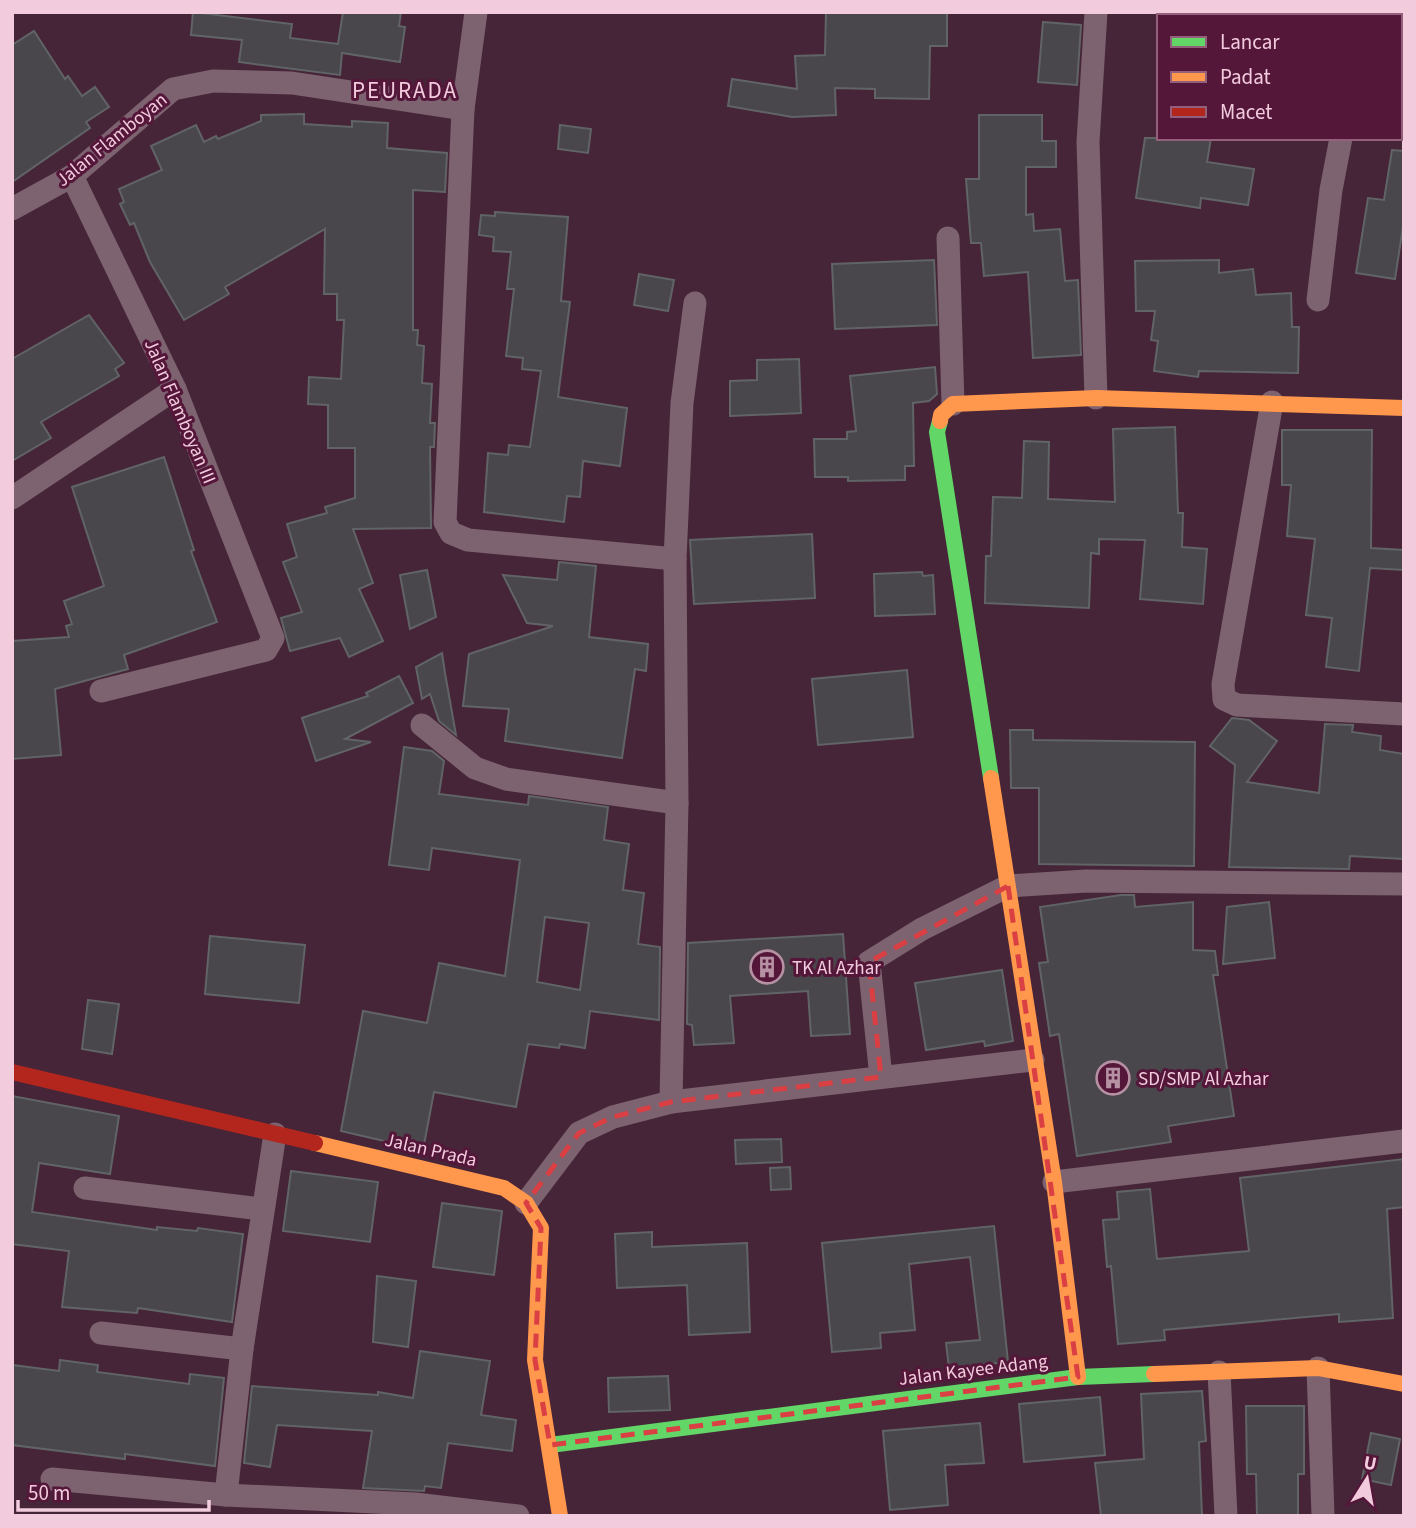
<svg xmlns="http://www.w3.org/2000/svg" width="1416" height="1528" font-family="'Source Sans 3',sans-serif">
  <style>
    .building { fill: #49464c; stroke: #616466; stroke-width: 2; fill-rule: evenodd }
    .lines { fill: none; stroke-linecap: round; stroke-linejoin: round }
    .street { stroke: #7d6270; stroke-width: 23 }
    .fast { stroke: #63d668; stroke-width: 16 }
    .slow { stroke: #ff974d; stroke-width: 16 }
    .jam { stroke: #b3261e; stroke-width: 16 }
    .marked { fill: none; stroke: #da4043; stroke-width: 5; stroke-dasharray: 14 9; stroke-linejoin: round }
    .labels { text-anchor: middle; stroke-width: 6; stroke-linejoin: round; paint-order: stroke }
    .street-label { font-size: 19px; fill: #f2cbdd; stroke: #54173a }
    .poi-label { font-size: 19px; fill: #f2cbdd; stroke: #54173a; text-anchor: start }
    .quarter-label { font-size: 23px; letter-spacing: 2px; fill: #f2cbdd; stroke: #54173a }
  </style>
  <rect width="100%" height="100%" fill="#462538"/>
  <g class="building">
    <path d="M193 12 292 24 290 38 338 44 343 12H401L399 26 405 27 400 62 342 53 340 75 239 62 242 40 191 35Z"/>
    <path d="M826 12H947V46H930L929 99 875 98V89L835 88 836 115 792 117 728 106 732 79 797 89 795 56 825 55Z"/>
    <path d="M1043 22 1081 25 1077 85 1038 82Z"/>
    <path d="M34 31 65 79 68 76 82 96 95 87 109 107 86 122 90 128 12 182V45Z"/>
    <path d="M304 114V124L352 127V121L388 123 387 148 447 153 445 192 413 190V330H418L417 345 424 346 422 383 432 384 430 423H435L434 447H430L431 528 353 529 373 583 359 589 383 641 349 657 340 638 290 651 281 618 302 612 283 562 297 557 287 524 327 513 325 507 355 498V448H328V405L308 404 309 377 341 379 344 320H337V294H324L325 229 225 287 229 294 184 320 150 262 134 223 130 225 120 204 124 202 119 189 162 170 151 146 196 125 204 142 216 136 218 139 261 121V115Z"/>
    <path d="M979 115H1042V141H1056V167H1026V215L1033 214 1034 231 1060 229 1065 281 1078 280 1081 355 1033 358 1028 272 984 276 981 243H971L966 179H979Z"/>
    <path d="M560 125 591 129 588 153 558 149Z"/>
    <path d="M1145 138H1211L1207 162 1254 169 1248 205 1201 198 1200 208 1136 198Z"/>
    <path d="M1392 150 1404 151V220L1395 279 1356 273 1368 198 1384 200Z"/>
    <path d="M495 212 568 217 561 301 570 302 558 397 627 408 620 466 583 461 580 497 567 496 564 522 484 512 488 453 508 455 509 445 530 447 541 371 522 369 523 358 506 356 514 289H507L511 252 493 251 494 237 479 235 481 215 495 216Z"/>
    <path d="M934 260 937 325 835 329 832 264Z"/>
    <path d="M1219 260V273L1253 269 1256 295 1291 293 1292 327H1299L1298 373 1199 371 1198 377 1154 371 1158 341 1151 340 1155 311H1136L1135 261Z"/>
    <path d="M639 274 674 280 668 311 634 305Z"/>
    <path d="M89 315 124 363 115 369 119 376 41 422 51 438 12 461V359Z"/>
    <path d="M799 359 801 413 730 416V381L757 380V360Z"/>
    <path d="M935 367 937 394 929 401 913 403 914 466H905V480L848 481V477H815L814 439H847V432L856 431 850 376Z"/>
    <path d="M1175 427 1178 513H1183L1182 547 1207 549 1203 604 1140 599 1145 540 1099 539V554L1091 553 1089 608 985 603 986 556H991L993 497 1022 498 1024 441 1049 442 1048 499 1115 502 1113 429Z"/>
    <path d="M1282 430H1372L1371 548 1404 550V570L1370 568 1359 671 1326 667 1332 618 1306 615 1315 539 1287 536 1291 485H1282Z"/>
    <path d="M164 457 194 550 191 551 217 622 124 655 128 669 55 689 61 755 12 759V641L69 637 66 626 72 624 64 601 104 586 72 487Z"/>
    <path d="M812 534 815 598 694 604 690 540Z"/>
    <path d="M559 562 596 566 589 637 648 644 646 671 635 669 622 758 505 741 509 709 463 706 469 654 553 626 527 623 503 575 557 580Z"/>
    <path d="M427 570 436 617 410 629 400 575Z"/>
    <path d="M922 572 923 576 933 575 935 614 875 616 874 574Z"/>
    <path d="M442 653 445 673 456 735 439 721 430 694 422 699 416 667Z"/>
    <path d="M907 670 913 737 818 745 812 679Z"/>
    <path d="M399 676 413 703 345 739 371 742 316 761 302 718 368 696 366 693Z"/>
    <path d="M1232 718 1249 720 1277 741 1247 782 1319 793 1325 724 1353 725 1352 732 1381 736 1380 750 1404 754V859L1350 856 1349 869 1229 867 1235 765 1210 746Z"/>
    <path d="M1010 730H1033V740L1195 742 1194 866 1039 864V788H1011Z"/>
    <path d="M404 747 432 751 444 761 439 794 528 805 529 796 608 807 604 840 629 844 623 890 644 893 638 944 660 947 659 1020 590 1011 585 1048 560 1044 559 1048 528 1044 516 1107 434 1092 423 1150 341 1131 363 1011 427 1023 439 963 505 976 520 860 432 848 429 870 389 865ZM545 917 589 923 580 990 537 982Z"/>
    <path d="M1121 895H1134L1135 907 1193 902V950L1215 951 1218 975H1213L1234 1116 1168 1126 1171 1142 1077 1156 1059 1034 1050 1036 1039 963 1048 962 1040 907Z"/>
    <path d="M1269 902 1275 958 1223 964 1227 907Z"/>
    <path d="M843 934 850 1034 811 1036 808 991 730 996 734 1043 694 1045 692 1025 687 1024 688 943Z"/>
    <path d="M210 936 305 945 299 1003 205 994Z"/>
    <path d="M1002 970 1013 1041 985 1046 984 1041 926 1050 915 983Z"/>
    <path d="M88 1000 119 1004 112 1054 82 1049Z"/>
    <path d="M12 1096 119 1116 110 1174 39 1163 32 1212 157 1230V1227L197 1231 198 1228 243 1234 232 1322 138 1308 137 1313 62 1307 69 1251 12 1244Z"/>
    <path d="M781 1139 782 1162 736 1164 735 1140Z"/>
    <path d="M1404 1159V1207L1387 1209 1393 1318 1339 1322V1314L1164 1330 1165 1340 1118 1344 1111 1266 1107 1267 1103 1220 1119 1219 1117 1192 1150 1189 1157 1259 1249 1251 1240 1178Z"/>
    <path d="M790 1167 791 1189 771 1190 770 1168Z"/>
    <path d="M291 1171 378 1182 370 1242 283 1231Z"/>
    <path d="M442 1203 502 1211 494 1275 433 1267Z"/>
    <path d="M994 1226 1008 1362 949 1368 946 1343 980 1340 970 1257 909 1264 915 1330 880 1333 881 1348 832 1352 822 1243Z"/>
    <path d="M652 1232V1247L747 1243 750 1332 689 1335 687 1285 617 1288 615 1234Z"/>
    <path d="M377 1276 416 1281 408 1347 373 1342Z"/>
    <path d="M420 1351 490 1361 481 1415 516 1420 512 1451 448 1443 441 1488 425 1486 424 1491 363 1488 372 1431 277 1425 270 1467 244 1463 252 1386 378 1395V1392L413 1398Z"/>
    <path d="M60 1360 98 1365 97 1372 189 1384 190 1374 224 1378 215 1466 125 1454V1459L12 1445V1365L59 1371Z"/>
    <path d="M668 1376 670 1410 609 1412 608 1378Z"/>
    <path d="M1202 1391 1206 1441 1199 1442 1202 1516H1101L1095 1463 1144 1459 1141 1394Z"/>
    <path d="M1100 1397 1105 1455 1024 1462 1019 1404Z"/>
    <path d="M1246 1406H1304V1474H1298V1516H1257L1256 1474H1247Z"/>
    <path d="M980 1423 984 1463 945 1465 948 1505 890 1510 883 1431Z"/>
    <path d="M1371 1433 1400 1439 1391 1485 1362 1479Z"/>
  </g>
  <g class="lines">
    <g class="street">
      <path d="M476 12 463 109 445 522 451 533 468 540 675 559"/>
      <path d="M1096 12 1088 142 1096 398"/>
      <path d="M1311 12 1356 16"/>
      <path d="M1390 16 1404 15"/>
      <path d="M72 176 175 389 273 638 266 650 101 691"/>
      <path d="M12 209 72 176 173 89 213 81 292 83 463 109"/>
      <path d="M948 238 953 404"/>
      <path d="M1318 300 1331 190 1341 138"/>
      <path d="M1272 402 1223 684 1224 699 1237 705 1404 714"/>
      <path d="M12 498 175 389"/>
      <path d="M422 725 475 768 506 779 677 803"/>
      <path d="M881 1077 869 962 922 929 1008 886 1086 881 1404 884"/>
      <path d="M671 1102 677 803 675 559 682 403 695 303"/>
      <path d="M1054 1182 1404 1141"/>
      <path d="M85 1188 261 1209"/>
      <path d="M526 1203 579 1133 613 1117 671 1102 1033 1060"/>
      <path d="M101 1333 242 1349"/>
      <path d="M1318 1368 1323 1516"/>
      <path d="M1219 1372 1226 1516"/>
      <path d="M52 1479 226 1495 415 1504 518 1516"/>
      <path d="M226 1495 242 1349 275 1134"/>
    </g>
    <g class="fast">
      <path d="M940 421 937 432 991 778"/>
      <path d="M550 1445 1078 1377 1154 1374"/>
    </g>
    <g class="slow">
      <path d="M940 421 941 415 953 404 1096 398 1404 408"/>
      <path d="M991 778 1054 1182 1078 1377"/>
      <path d="M315 1143 504 1188 526 1203 541 1228 535 1360 560 1516"/>
      <path d="M1154 1374 1318 1368 1404 1384"/>
    </g>
    <path class="jam" d="M12 1072 315 1143"/>
  </g>
  <path class="marked" d="M1008 886 1078 1377 550 1445 535 1360 541 1228 526 1203 579 1133 613 1117 671 1102 881 1077 869 962Z"/>
  <defs>
    <symbol id="building-ring" viewBox="-11 -11 22 22"><circle r="9.5" fill="#54173a" stroke="#b691a3" stroke-width="1.5"/><path d="M-4-6H4V6H1V3H-1V6H-4ZM-2.5-4.3h1.7v1.8h-1.7ZM.8-4.3h1.7v1.8H.8ZM-2.5-1h1.7V.8h-1.7ZM.8-1h1.7V.8H.8Z" fill="#b691a3"/></symbol>
  </defs>
  <g fill-rule="evenodd">
    <use href="#building-ring" x="748" y="948" width="38" height="38"/>
    <use href="#building-ring" x="1094" y="1059" width="38" height="38"/>
  </g>
  <g class="labels">
    <g class="street-label">
      <text transform="translate(111 139) rotate(-39)" y="7">Jalan Flamboyan</text>
      <text transform="translate(181 411) rotate(67)" y="7">Jalan Flamboyan III</text>
      <text transform="translate(431 1149) rotate(13)" y="7">Jalan Prada</text>
      <text transform="translate(973 1369) rotate(-7)" y="7">Jalan Kayee Adang</text>
    </g>
    <g class="poi-label">
      <text x="792" y="974">TK Al Azhar</text>
      <text x="1138" y="1085">SD/SMP Al Azhar</text>
    </g>
    <g class="quarter-label">
      <text x="405" y="98">PEURADA</text>
    </g>
  </g>
  <rect width="1416" height="1528" fill="none" stroke="#f2cbdd" stroke-width="28"/>
  <rect x="1157" y="14" width="245" height="126" fill="#54173a" stroke="#935f7b" stroke-width="2"/>
  <rect x="1171" y="37" width="35" height="10" fill="#63d668" stroke="#935f7b" stroke-width="2"/>
  <text x="1220" y="49" font-size="21" fill="#f2cbdd">Lancar</text>
  <rect x="1171" y="72" width="35" height="10" fill="#ff974d" stroke="#935f7b" stroke-width="2"/>
  <text x="1220" y="84" font-size="21" fill="#f2cbdd">Padat</text>
  <rect x="1171" y="107" width="35" height="10" fill="#b3261e" stroke="#935f7b" stroke-width="2"/>
  <text x="1220" y="119" font-size="21" fill="#f2cbdd">Macet</text>
  <g transform="translate(1367 1479) rotate(11)" stroke="#54173a" stroke-width="5" paint-order="stroke">
  <path d="M0-5L12 26L0 18L-12 26Z" fill="#f2cbdd"/>
  <text y="-10" font-size="19" font-weight="bold" text-anchor="middle" fill="#f2cbdd">U</text>
  </g>
  <path d="M18 1500v10h191v-10" fill="none" stroke="#f2cbdd" stroke-width="3.5"/>
  <text x="28" y="1500" font-size="21" fill="#f2cbdd" stroke="#54173a" stroke-width="5" paint-order="stroke">50 m</text>
</svg>
